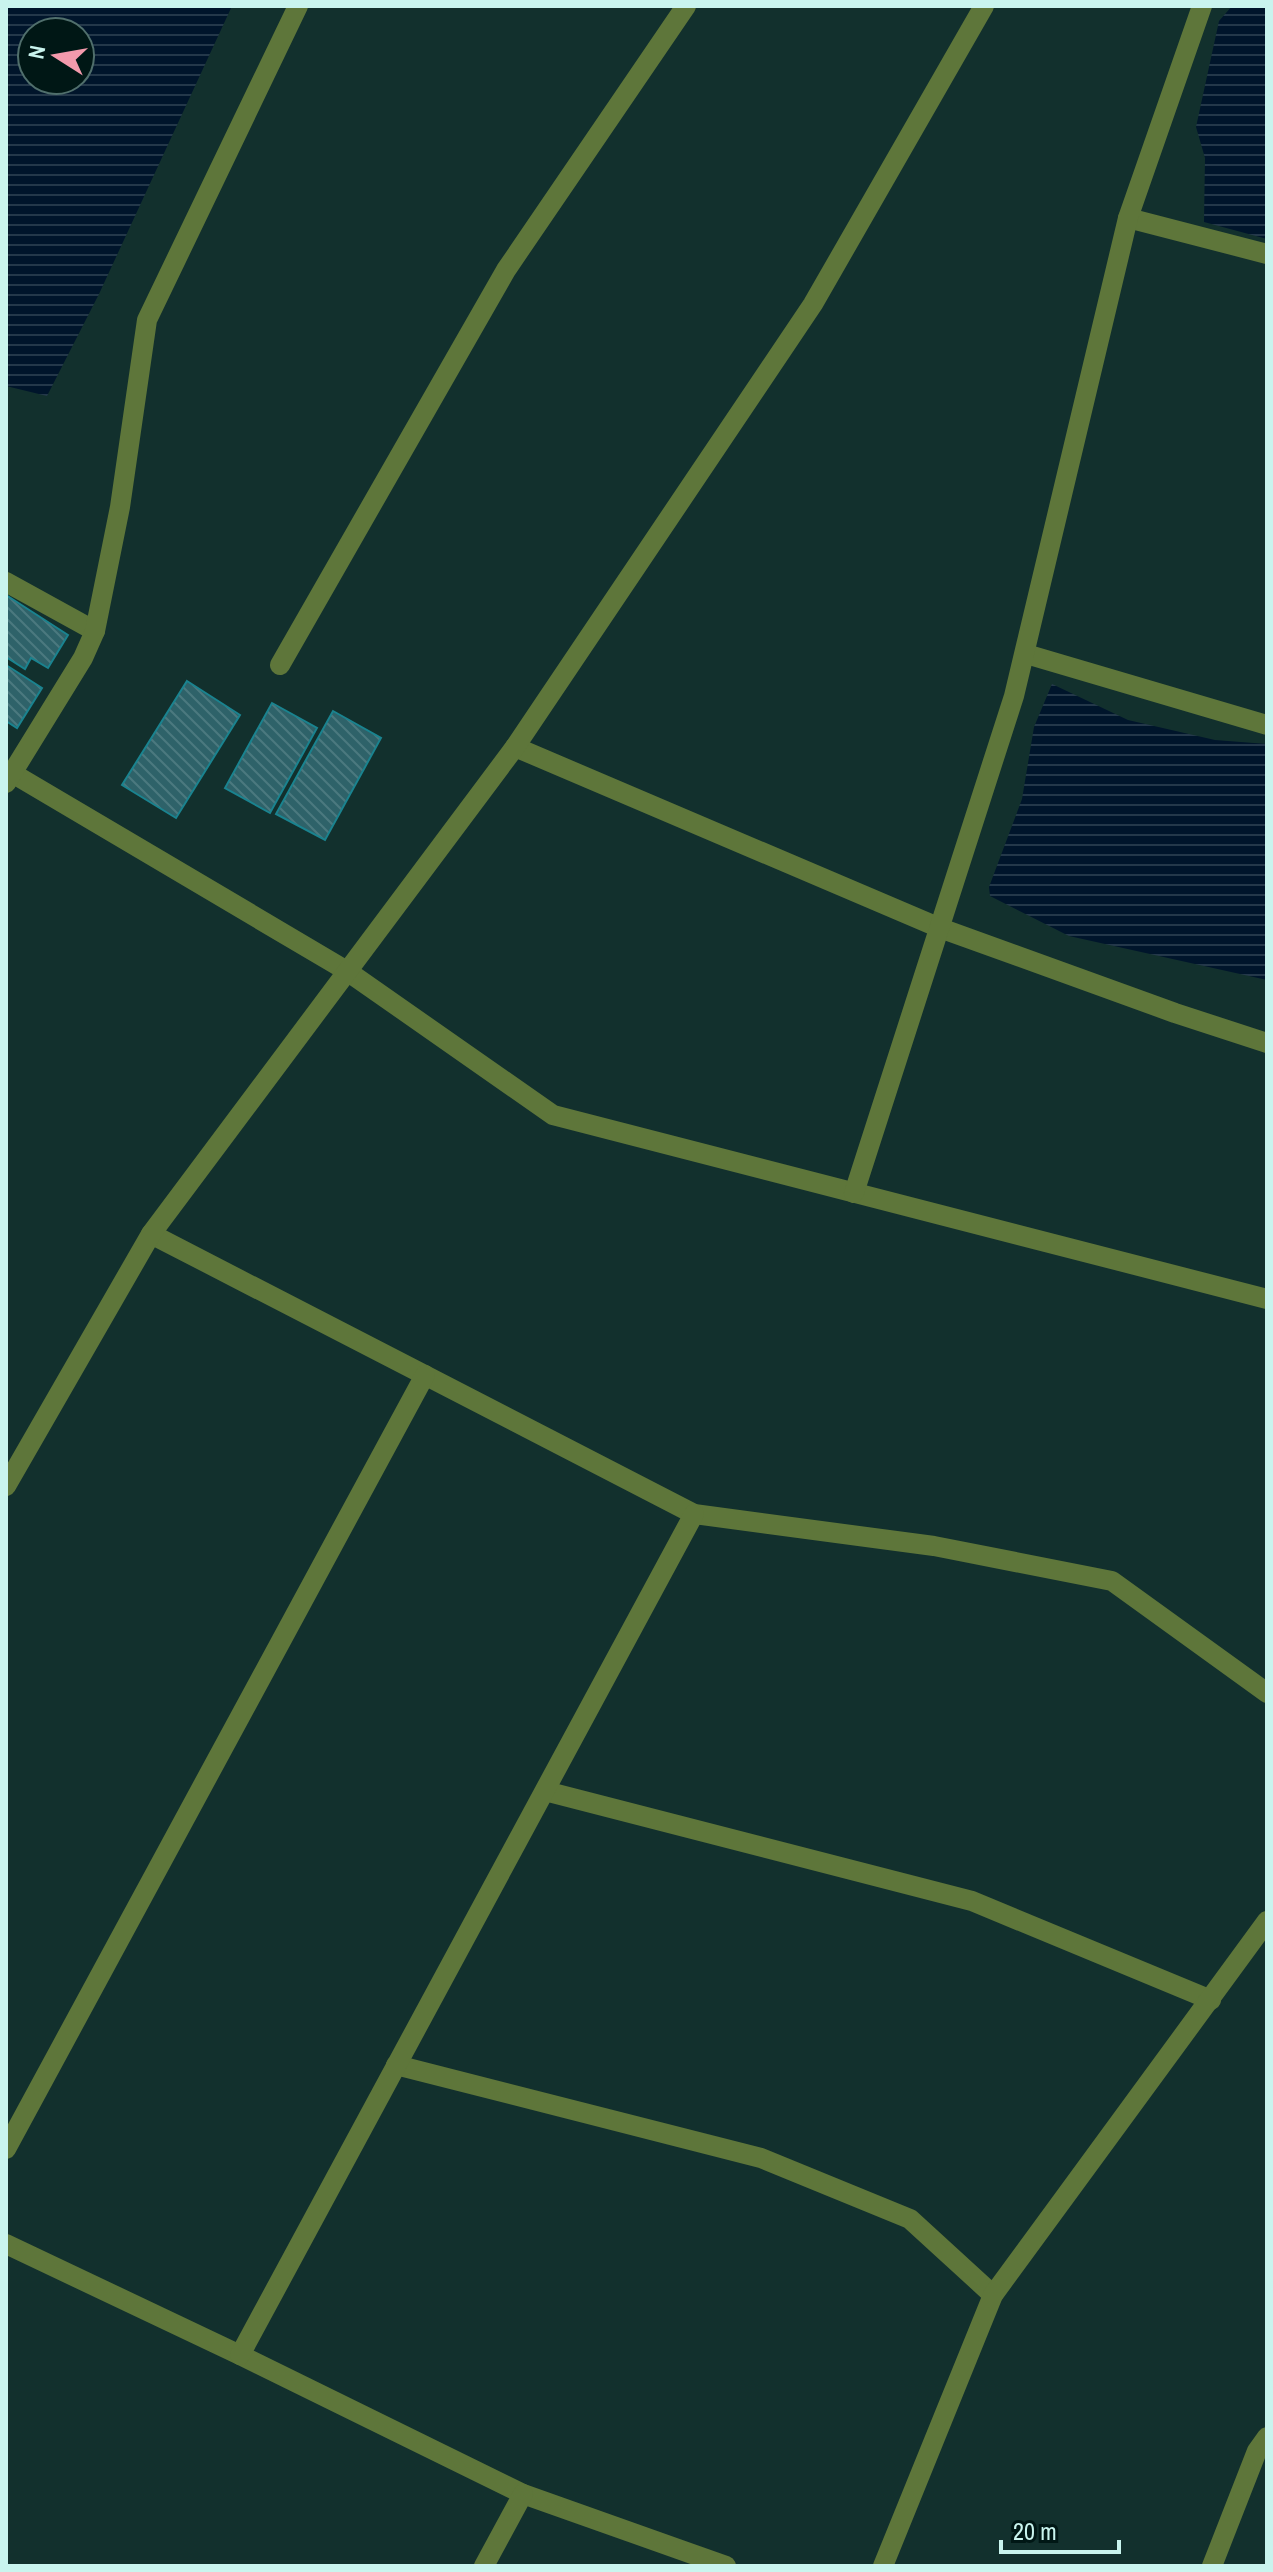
<svg xmlns="http://www.w3.org/2000/svg" width="1273" height="2572" font-family="'Archivo Narrow',sans-serif">
  <style>
    .water { fill: url(#water-rules); fill-rule: evenodd }
    .building { fill: url(#building-back-hatch); stroke: #1a838f; stroke-width: 2 }
    .lines { fill: none; stroke-linecap: round; stroke-linejoin: round }
    .street { stroke: #5e763a; stroke-width: 20 }
  </style>
  <defs>
    <pattern id="water-rules" width="6" height="5" patternUnits="userSpaceOnUse" patternTransform="scale(2)"><rect width="6" height="5" fill="#00152b"/><path d="M0 2.5h6" fill="none" stroke="#24384a"/></pattern>
    <pattern id="building-back-hatch" width="6" height="6" patternUnits="userSpaceOnUse" patternTransform="scale(2)"><rect width="6" height="6" fill="#2e6269"/><path d="M-1 5l2 2M0 0l6 6M5-1l2 2" fill="none" stroke="#4b797f"/></pattern>
  </defs>
  <rect width="100%" height="100%" fill="#12302d"/>
  <g class="water">
    <path d="M6 6H232L99 294 47 396 6 386ZM32 32H80V80H32Z"/>
    <path d="M1232 6H1267V239L1204 222 1205 158 1196 127 1219 21Z"/>
    <path d="M1052 684 1128 720 1215 740 1267 744V980L1069 936 990 896 989 887 1022 799 1034 727Z"/>
  </g>
  <g class="building">
    <path d="M6 595 68 635 48 668 31 658 25 669 6 657Z"/>
    <path d="M6 665 42 688 17 728 6 721Z"/>
    <path d="M187 681 240 715 176 818 122 785Z"/>
    <path d="M272 703 317 728 270 813 225 788Z"/>
    <path d="M333 711 381 738 325 840 276 814Z"/>
  </g>
  <g class="lines">
    <g class="street">
      <path d="M1128 218 1267 254"/>
      <path d="M6 582 95 631"/>
      <path d="M1026 654 1267 725"/>
      <path d="M280 665 506 270 686 6"/>
      <path d="M515 747 940 928 1175 1013 1267 1043"/>
      <path d="M12 773 347 971 553 1115 1267 1299"/>
      <path d="M6 783 83 658 95 631 120 507 147 320 298 6"/>
      <path d="M854 1193 1014 696 1128 218 1202 6"/>
      <path d="M151 1234 694 1514 934 1546 1112 1581 1267 1693"/>
      <path d="M6 1486 151 1234 515 747 813 304 984 6"/>
      <path d="M545 1791 972 1901 1211 2000"/>
      <path d="M396 2065 761 2158 910 2219 993 2295"/>
      <path d="M6 2149 425 1375"/>
      <path d="M6 2244 240 2355 523 2494 726 2566"/>
      <path d="M240 2355 694 1514"/>
      <path d="M484 2566 523 2494"/>
      <path d="M883 2566 993 2295 1267 1921"/>
      <path d="M1212 2566 1257 2451 1267 2437"/>
    </g>
  </g>
  <rect width="1273" height="2572" fill="none" stroke="#c9f4ee" stroke-width="16"/>
  <g transform="translate(56 56) rotate(281)"><circle r="38" fill="#001715" stroke="#506f6c" stroke-width="2"/>
  <path d="M0-6L14 30L0 20L-14 30Z" fill="#f39aac"/>
  <text y="-12" font-size="22" font-weight="bold" text-anchor="middle" fill="#c9f4ee">N</text>
  </g>
  <path d="M1001 2540v12h118v-12" fill="none" stroke="#c9f4ee" stroke-width="4"/>
  <text x="1013" y="2540" font-size="24" fill="#c9f4ee" stroke="#001715" stroke-width="6" paint-order="stroke">20 m</text>
</svg>
